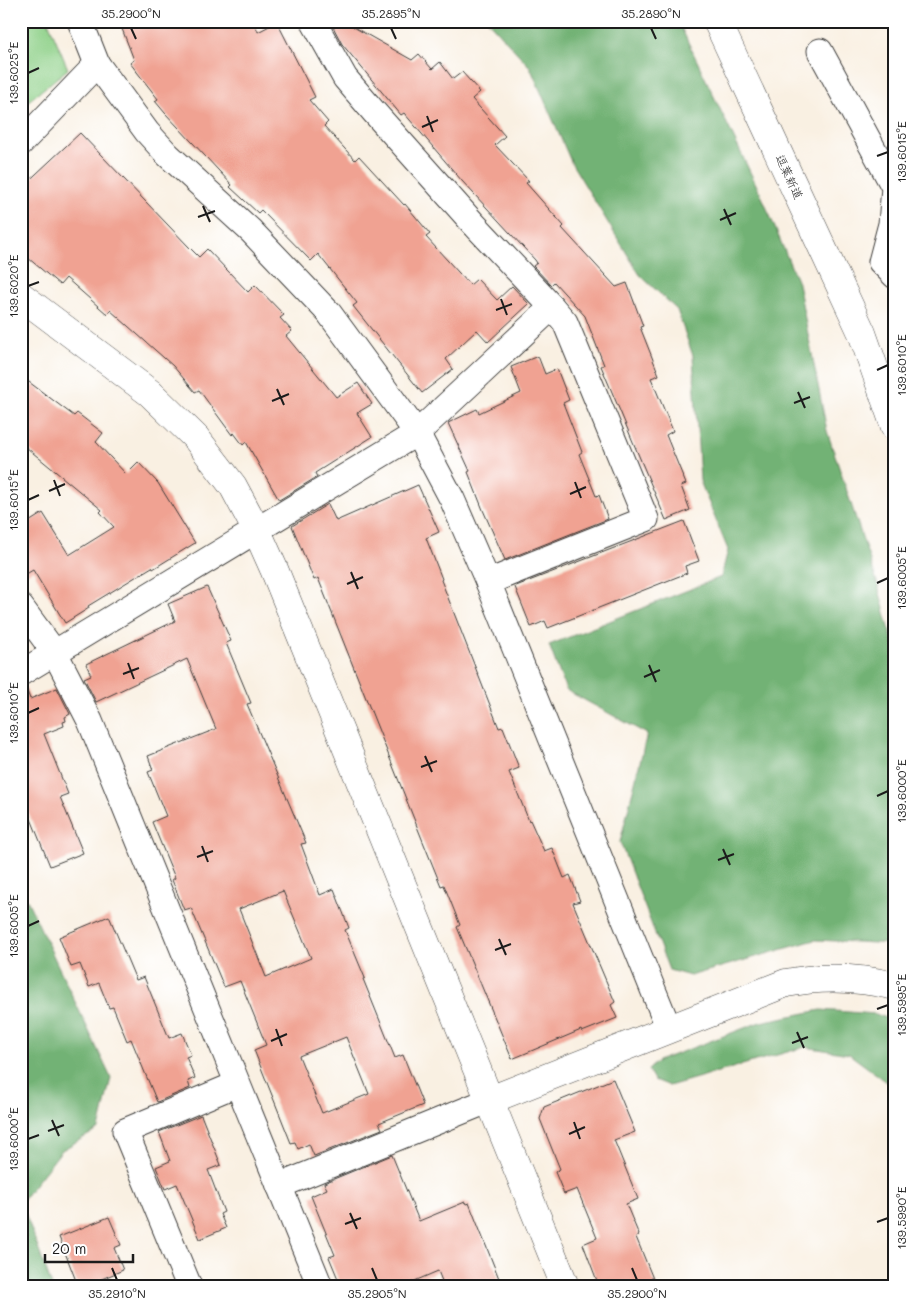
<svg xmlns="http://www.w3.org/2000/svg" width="916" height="1307" font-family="Mali,'Klee One',sans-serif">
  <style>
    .green { fill: #8ed088; stroke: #557652 }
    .forest { fill: #72b274; stroke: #476748 }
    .building { fill: #f0a292; fill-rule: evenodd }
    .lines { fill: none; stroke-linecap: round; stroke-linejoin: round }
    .minor-casing { stroke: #3d3c3a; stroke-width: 27 }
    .tertiary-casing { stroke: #3d3c3a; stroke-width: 29 }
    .minor { stroke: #fff; stroke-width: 25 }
    .tertiary { stroke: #fff; stroke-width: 28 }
    .ticks { fill: none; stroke: #1c1c1c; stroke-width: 2 }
    .labels { text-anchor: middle; stroke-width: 4; stroke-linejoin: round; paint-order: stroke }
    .street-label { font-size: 12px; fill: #1c1c1c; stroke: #fff }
    .neatline { fill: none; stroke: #1c1c1c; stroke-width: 2 }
    .ticks-label { font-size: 12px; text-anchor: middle; fill: #1c1c1c }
  </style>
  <rect width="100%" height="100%" fill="#fff"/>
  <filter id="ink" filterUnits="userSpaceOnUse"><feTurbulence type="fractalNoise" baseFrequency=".02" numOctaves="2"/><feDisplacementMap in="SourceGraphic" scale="10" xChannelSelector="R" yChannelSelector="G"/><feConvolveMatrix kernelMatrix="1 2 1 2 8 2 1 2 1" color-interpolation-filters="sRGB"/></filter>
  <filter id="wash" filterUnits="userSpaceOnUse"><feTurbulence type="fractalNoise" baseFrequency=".0096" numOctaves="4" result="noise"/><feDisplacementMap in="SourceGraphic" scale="20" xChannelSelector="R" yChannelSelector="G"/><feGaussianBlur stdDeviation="1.12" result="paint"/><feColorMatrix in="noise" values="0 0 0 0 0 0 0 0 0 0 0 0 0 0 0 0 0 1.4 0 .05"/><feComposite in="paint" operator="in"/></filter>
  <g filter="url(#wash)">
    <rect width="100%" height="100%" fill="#f9f0e2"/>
    <path class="green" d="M21 21H48L68 69 21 107Z"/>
    <g class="forest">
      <path d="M488 21H678L763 199 798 283 827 431 877 582 895 650V944L815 940 690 976 669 970 620 842 647 734 566 690 549 645 721 577 728 550 700 481 693 356 677 310 640 275 572 164 530 67Z"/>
      <path d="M21 887 111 1078 99 1129 62 1150 21 1202Z"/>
      <path d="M821 1010 876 1014 895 1022V1088L849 1054 805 1047 669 1086 654 1080 648 1070 658 1061 760 1022Z"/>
      <path d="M21 1202 52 1286H21Z"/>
    </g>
    <g id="blocks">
      <g class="building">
        <path d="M119 21H254L258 32 277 22 315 97 309 100 328 122 324 126 355 160 359 156 404 205 405 204 430 234 426 237 470 285 477 279 497 300 512 286 529 304 488 342 477 330 446 359 453 369 422 393 353 306 357 303 318 254 311 261 261 210 258 213 230 187 232 185 165 113 155 101 158 99 130 63 134 60Z"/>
        <path d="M330 21H343L412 60 419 54 432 69 440 62 453 79 462 72 480 92 472 99 505 136 495 145 529 181 526 183 564 226 562 228 616 287 627 283 643 326 640 327 659 375 651 378 673 431 666 435 686 484 681 486 690 510 666 520 601 366 604 365 585 316 554 282 551 285 533 266 537 263 535 260 462 181 404 113 401 115 342 44Z"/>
        <path d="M80 133 189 247 199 257 207 249 248 292 255 285 284 315 280 318 292 331 286 336 336 397 358 383 372 404 357 413 372 437 315 473 317 477 279 500 246 442 243 445 234 433 232 435 199 390 195 392 173 366 110 310 107 314 66 278 60 285 21 252V188Z"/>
        <path d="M538 356 545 374 557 369 569 400 563 403 582 452 579 454 596 496 599 495 608 519 505 560 483 510 468 472 470 471 448 423 477 409 479 413 521 393 511 367Z"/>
        <path d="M21 376 74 416 77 413 103 433 96 442 126 474 138 462 158 483 195 543 153 569 152 567 88 606 89 608 65 623 33 570 21 577V527L43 513 69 555 114 527 100 512 102 510 21 443Z"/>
        <path d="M418 485 439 532 426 538 442 579 441 580 499 728 503 727 519 768 509 772 529 821 530 820 544 851 552 848 564 878 570 875 580 901 573 903 615 1002 611 1005 617 1018 582 1032 581 1030 512 1059 457 927 460 925 444 885 441 886 422 839 318 578 314 580 292 526 328 504 336 521Z"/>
        <path d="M684 521 699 561 685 566 687 573 548 628 545 621 531 627 515 587 516 586Z"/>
        <path d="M207 587 231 641 226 643 251 703 247 704 306 843 301 844 320 895 334 889 349 928 345 930 365 978 363 979 395 1058 403 1055 423 1105 379 1123 382 1129 314 1156 309 1144 298 1149 295 1142 291 1143 254 1050 266 1045 240 981 224 987 191 908 184 910 172 880 175 878 152 822 166 816 148 772 153 770 148 756 216 729 187 659 96 702 84 678 91 675 86 664 175 621 168 604ZM283 891 311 958 266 977 239 909ZM346 1037 369 1094 322 1113 299 1056Z"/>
        <path d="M25 686 30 699 57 688 70 714 65 717 66 721 63 722 64 726 44 734 68 794 60 797 83 853 50 866 21 794V687Z"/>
        <path d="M109 916 136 980 144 977 169 1038 182 1033 191 1055 186 1057 195 1078 188 1081 190 1088 157 1102 131 1039 127 1041 113 1007 109 1008 99 983 89 987 80 964 71 967 59 937Z"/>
        <path d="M613 1079 635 1132 614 1140 638 1199 626 1204 639 1235 636 1237 656 1286H599L583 1244 597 1238 577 1189 564 1194 555 1172 560 1169 540 1119 544 1107Z"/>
        <path d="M201 1115 221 1165 208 1170 224 1212 220 1214 226 1228 200 1239 177 1184 165 1189 156 1167 170 1161 159 1132Z"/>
        <path d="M392 1155 419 1221 465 1202 466 1204 469 1203 502 1286H444L438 1271 403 1286H341L329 1257 335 1255 311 1196 327 1189 324 1183Z"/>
        <path d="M109 1217 121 1245 114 1248 123 1270 85 1286H78L59 1237Z"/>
      </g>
    </g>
  </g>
  <g filter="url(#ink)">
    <use href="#blocks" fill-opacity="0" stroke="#3d3c3a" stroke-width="1"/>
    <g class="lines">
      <defs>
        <g id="minor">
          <path d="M80 21 97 64 147 132 168 155 251 231 329 313 417 433 452 499 488 582 669 1029"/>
          <path d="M820 51 894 187 891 224 881 262 895 276"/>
          <path d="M21 143 97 64"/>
          <path d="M488 582 646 519 565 322 552 307"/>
          <path d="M21 607 55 653 90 721 320 1286"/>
          <path d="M21 673 417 433 552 307 472 222 374 112 345 78 313 21"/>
          <path d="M279 1186 490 1100"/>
          <path d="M189 1286 125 1131 237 1084"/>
        </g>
        <g id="tertiary">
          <path d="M717 21 862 333 895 427"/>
          <path d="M21 296 150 393 196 438 233 486 257 531 274 569 565 1286"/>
          <path d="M490 1100 786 983C823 976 858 977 895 986"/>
        </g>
      </defs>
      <use href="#minor" class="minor-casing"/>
      <use href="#tertiary" class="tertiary-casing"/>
      <use href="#minor" class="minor"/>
      <use href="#tertiary" class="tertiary"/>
    </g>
  </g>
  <path class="ticks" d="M131 28 136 39M391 28 396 39M651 28 656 39M28 73 39 68M427 116 433 132M422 127 438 120M877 156 888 152M203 206 210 222M724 209 731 225M198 217 215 211M720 220 736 213M28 286 39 282M501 299 507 315M496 310 512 304M877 370 888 365M277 389 284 405M798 392 805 408M272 401 289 394M794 403 810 397M54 480 60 496M575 482 581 498M49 491 65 484M570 494 586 487M28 500 39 495M351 572 358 589M877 583 888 578M347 584 363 577M128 663 134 679M649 665 656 682M123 674 139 668M644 677 660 670M28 713 39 708M425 756 432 772M421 767 437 761M877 796 888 791M202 846 208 862M723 849 730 865M197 857 213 851M718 860 734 854M28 926 39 921M499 939 506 955M495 950 511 944M877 1009 888 1005M276 1029 282 1046M797 1032 804 1048M271 1041 287 1034M792 1043 808 1037M52 1120 59 1136M574 1122 580 1139M48 1131 64 1125M569 1134 585 1127M28 1139 39 1135M350 1213 357 1229M877 1222 888 1218M345 1224 361 1218M112 1268 117 1280M372 1268 377 1280M632 1268 637 1280"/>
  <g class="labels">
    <g class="street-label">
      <text transform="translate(789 177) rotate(65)" y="4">逗葉新道</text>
    </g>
  </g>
  <rect width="916" height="1307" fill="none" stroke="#fff" stroke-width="55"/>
  <path d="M45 1254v8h88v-8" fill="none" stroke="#1c1c1c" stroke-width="2.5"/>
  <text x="52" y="1254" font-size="15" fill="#1c1c1c" stroke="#ffffff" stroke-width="4" paint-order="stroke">20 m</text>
  <rect x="28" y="28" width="860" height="1252" class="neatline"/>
  <g class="ticks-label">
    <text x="131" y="18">35.2900°N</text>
    <text x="391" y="18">35.2895°N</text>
    <text x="651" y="18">35.2890°N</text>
    <text transform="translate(14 73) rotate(-90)" y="4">139.6025°E</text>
    <text transform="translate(902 152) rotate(-90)" y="4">139.6015°E</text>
    <text transform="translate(14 286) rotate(-90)" y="4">139.6020°E</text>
    <text transform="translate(902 365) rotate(-90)" y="4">139.6010°E</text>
    <text transform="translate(14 500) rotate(-90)" y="4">139.6015°E</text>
    <text transform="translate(902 578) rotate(-90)" y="4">139.6005°E</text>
    <text transform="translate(14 713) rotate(-90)" y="4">139.6010°E</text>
    <text transform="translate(902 791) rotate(-90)" y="4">139.6000°E</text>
    <text transform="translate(14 926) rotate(-90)" y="4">139.6005°E</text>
    <text transform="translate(902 1005) rotate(-90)" y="4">139.5995°E</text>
    <text transform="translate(14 1139) rotate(-90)" y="4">139.6000°E</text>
    <text transform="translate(902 1218) rotate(-90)" y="4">139.5990°E</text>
    <text x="117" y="1298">35.2910°N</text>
    <text x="377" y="1298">35.2905°N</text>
    <text x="637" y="1298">35.2900°N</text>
  </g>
</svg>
